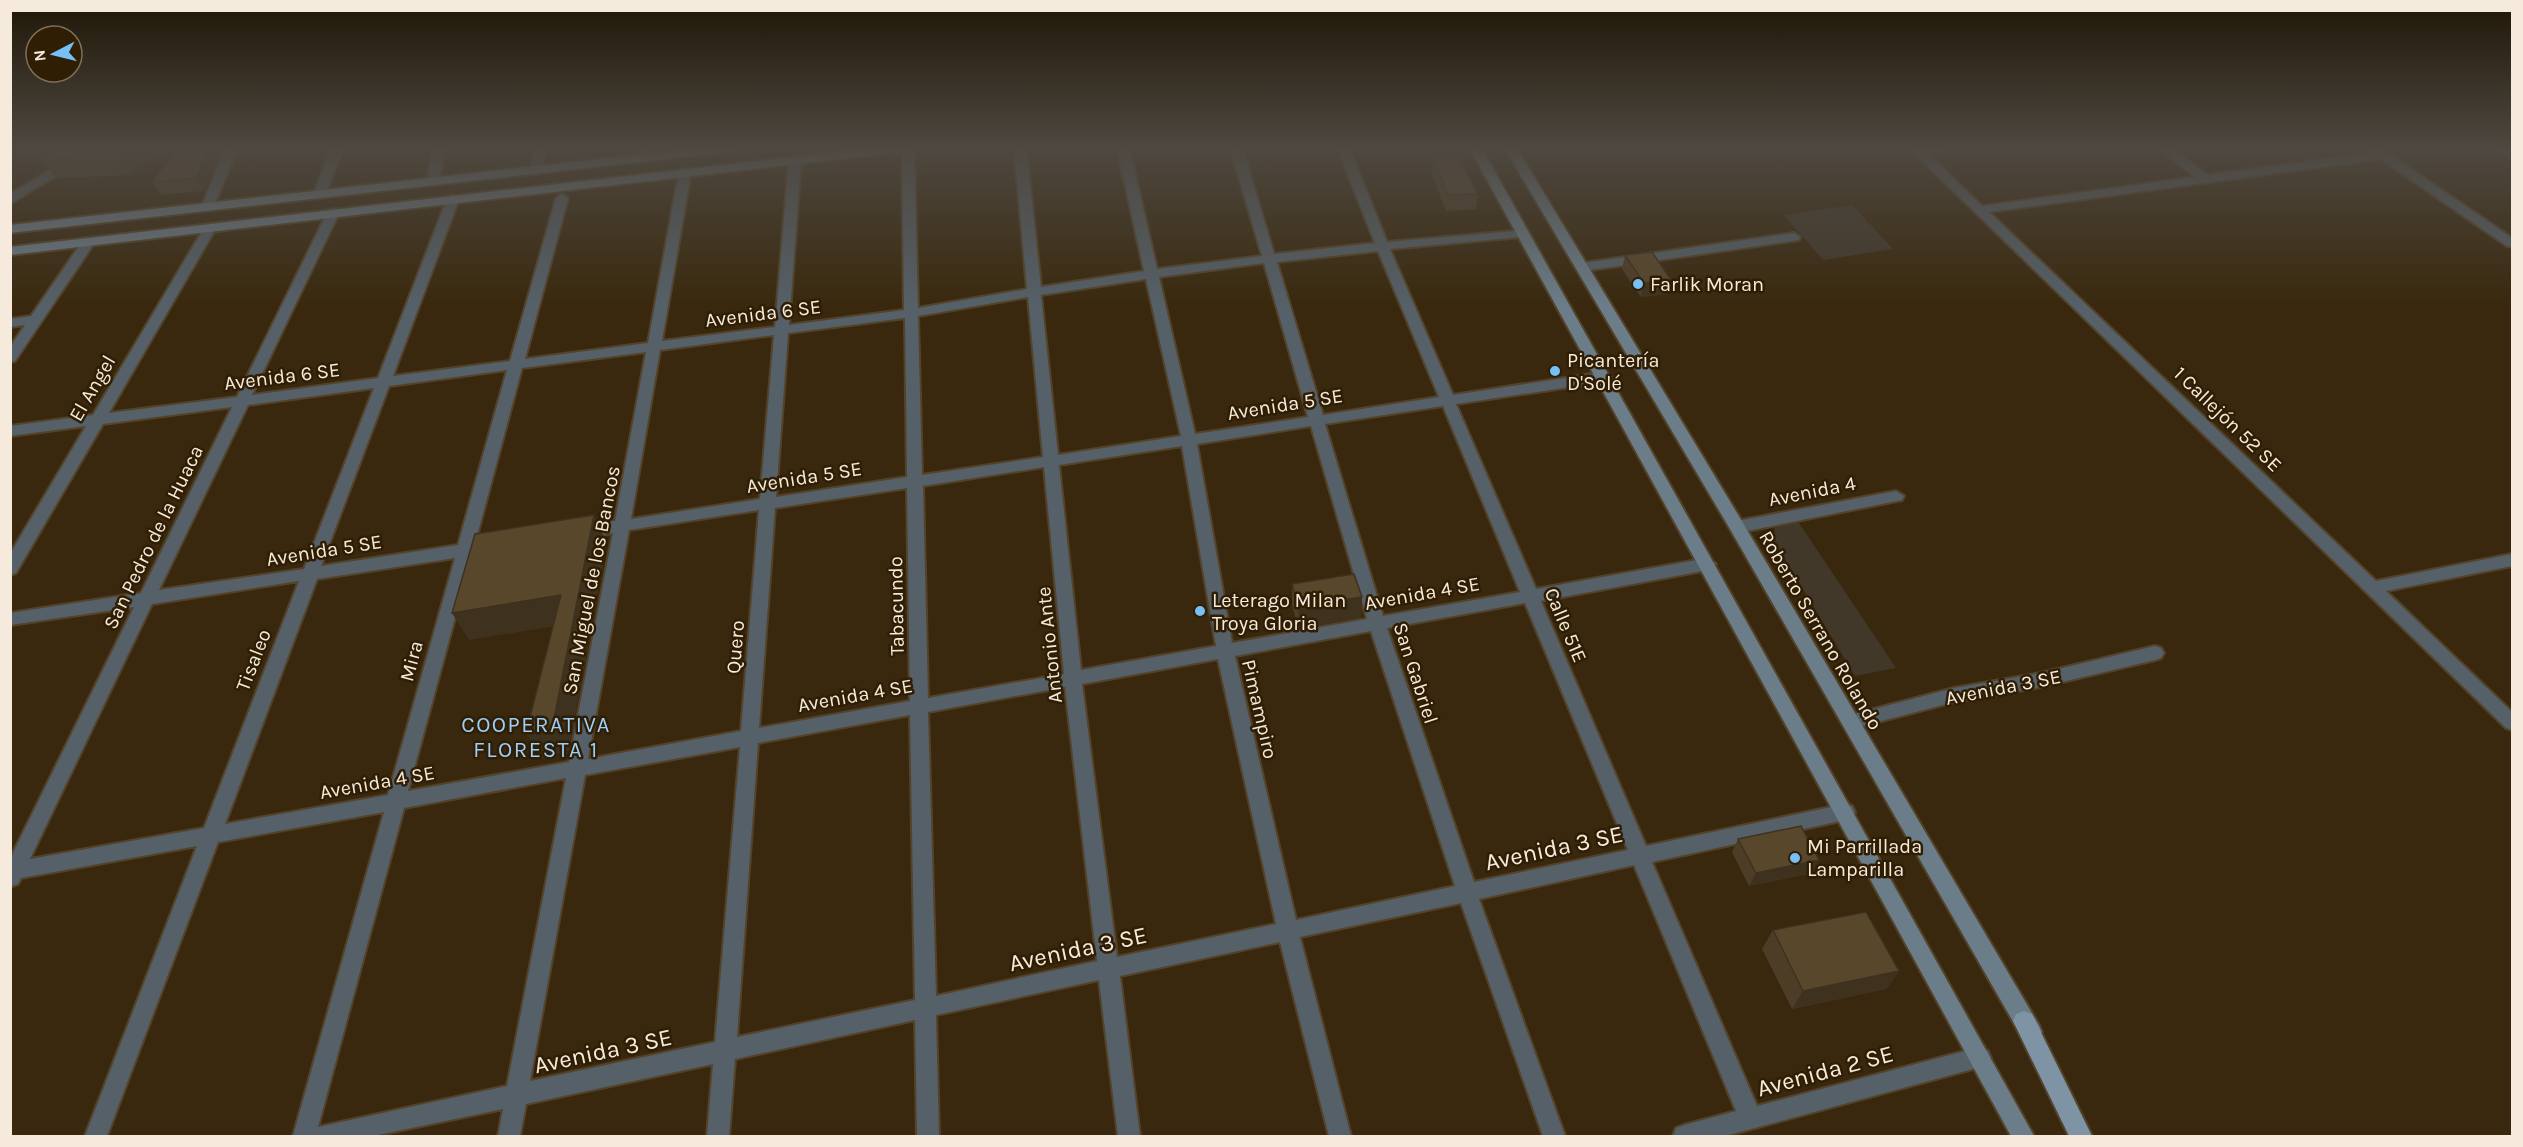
<svg xmlns="http://www.w3.org/2000/svg" width="2523" height="1147" font-family="Karla,sans-serif">
  <style>
    .green { fill: #41382a }
    .lines { fill: none; stroke-linecap: round; stroke-linejoin: round }
    .minor-casing { stroke: #53432a; stroke-width: 4 }
    .secondary-casing { stroke: #53432a; stroke-width: 4 }
    .primary-casing { stroke: #53432a; stroke-width: 4 }
    .minor { fill: #556068; fill-rule: evenodd }
    .secondary { fill: #6c7d8a; fill-rule: evenodd }
    .primary { fill: #7e93a4; fill-rule: evenodd }
    .wall { fill: #4d3d26 }
    .shaded-wall { fill: #3e321f }
    .building { fill: #59472c; stroke: #3e321f; stroke-width: 1.5 }
    .poi-dot { fill: #77bff7; stroke: #2f1e04; stroke-width: 2 }
    .labels { text-anchor: middle; stroke-width: 5; stroke-linejoin: round; paint-order: stroke }
    .poi-label { font-size: 20px; fill: #f5eadb; stroke: #2f1e04; text-anchor: start }
    .street-label { font-size: 20px; fill: #f5eadb; stroke: #2f1e04 }
    .quarter-label { font-size: 22px; letter-spacing: 1.5px; fill: #9cd0fa; stroke: #2f1e04 }
    .near-street-label { font-size: 24px; fill: #f5eadb; stroke: #2f1e04 }
  </style>
  <rect width="100%" height="100%" fill="#39280d"/>
  <g class="green">
    <path d="M1852 205 1893 249 1823 260 1784 215Z"/>
    <path d="M1797 520 1896 668 1855 676 1773 539 1775 528 1784 521Z"/>
  </g>
  <g class="lines">
    <defs>
      <g id="minor">
        <path d="M89 147H103L10 204V194Z"/>
        <path d="M226 147H238L214 206 212 209H204L202 206Z"/>
        <path d="M332 147H344L325 195 323 198H315L313 195Z"/>
        <path d="M434 147H446L439 181 433 185 427 181Z"/>
        <path d="M534 147H546L543 169 537 173 531 169Z"/>
        <path d="M638 147H650L647 160H639Z"/>
        <path d="M902 147H914L918 308 1027 289 1014 147H1026L1041 287 1144 271 1117 147H1129L1157 269 1262 256 1230 147H1242L1274 254 1375 243 1337 147H1349L1387 242 1526 230V236L1521 237 1390 249 1453 395 1604 372 1611 377 1604 382 1456 404 1536 589 1708 558 1716 564 1708 570 1541 601 1646 846 1845 804 1852 806 1855 812 1852 818 1845 820 1652 862 1757 1106 1980 1047 1988 1051 1991 1058 1988 1065 1725 1136H1673L1676 1128 1684 1125 1736 1111 1634 865 1479 899 1565 1136H1543L1461 903 1300 937 1351 1136H1329L1280 942 1120 976 1140 1136H1118L1099 980 936 1015 939 1136H917L915 1020 735 1059 729 1136H707L713 1064 526 1104 520 1136H498L503 1109 373 1136H293L384 812 218 842 107 1136H85L197 846 21 878 18 884 10 887V859L134 607 10 625V613L141 593 232 407 103 424 16 573 10 575V554L86 426 10 436V426L93 415 204 228 210 224 216 228 109 413 237 397 327 213 333 209 339 213 252 395 378 378 447 199 453 195 459 199 393 376 510 361 556 198 562 194 568 198 525 359 648 343 679 172 685 168 691 172 662 341 775 327 789 160 795 156 801 160 789 325 904 310ZM1378 251 1439 397 1323 415 1277 262ZM1264 263 1308 417 1195 434 1159 277ZM1146 279 1181 436 1058 455 1041 295ZM1028 297 1043 457 922 475 918 316ZM905 318 907 477 776 497 788 333ZM774 335 760 499 631 519 660 350ZM646 352 615 521 581 526 573 532 581 538 613 533 569 762 408 791 472 555 499 550 501 546 493 540 475 543 522 368ZM507 370 458 545 321 566 389 386ZM374 388 304 569 159 590 248 405ZM1443 406 1520 592 1383 616 1325 424ZM1311 426 1367 619 1232 643 1197 444ZM1182 446 1216 646 1081 670 1059 465ZM1044 467 1064 674 928 698 923 486ZM907 488 910 701 759 728 775 508ZM759 510 741 731 588 759 629 530ZM455 558 388 795 225 824 317 579ZM299 581 204 828 30 859 152 604ZM1525 603 1628 850 1474 882 1387 628ZM1371 631 1455 886 1296 920 1235 656ZM1218 659 1276 924 1117 957 1082 684ZM1065 687 1097 961 936 996 928 712ZM910 715 915 1000 737 1037 758 743ZM740 747 715 1042 530 1081 585 775ZM566 778 507 1086 318 1127 404 808Z"/>
        <path d="M1908 147H1953L1951 150 1927 153 1982 206 2195 177 2157 147H2170L2208 175 2372 153 2368 149 2370 147H2379L2512 238V247L2507 246 2381 159 1989 212 2376 581 2512 554V566L2386 591 2512 712V730L2506 728Z"/>
        <path d="M2492 147H2506L2512 151V159Z"/>
        <path d="M1794 233 1800 237 1799 240 1583 271 1576 267 1583 263Z"/>
        <path d="M89 238 95 242 15 361 10 362V347L25 325 10 327V319L31 316 84 239Z"/>
        <path d="M1896 491 1904 496 1902 500 1737 533 1729 527 1737 521Z"/>
        <path d="M2155 646 2161 648 2164 653 2161 658 2155 660 2041 687 1954 702 1851 729 1845 727 1842 722 1845 717 1851 715 1954 688 2041 673Z"/>
      </g>
      <g id="secondary">
        <path d="M707 147H743L737 151 10 233V225Z"/>
        <path d="M879 147H914L908 151 10 255V247Z"/>
        <path d="M1469 147H1481L2034 1136H2011Z"/>
        <path d="M1504 147H1516L1743 523 2039 1025 2042 1032 2039 1039 2031 1042 2023 1039 1730 529Z"/>
      </g>
      <path id="primary" d="M2024 1011 2032 1014 2092 1136H2069L2013 1021 2016 1014Z"/>
    </defs>
    <use href="#minor" class="minor-casing"/>
    <use href="#secondary" class="secondary-casing"/>
    <use href="#primary" class="primary-casing"/>
    <use href="#minor" class="minor"/>
    <use href="#secondary" class="secondary"/>
    <use href="#primary" class="primary"/>
  </g>
  <g class="wall">
    <path d="M61 147H165L130 175 56 178 42 159Z"/>
    <path d="M208 151 216 164 204 191 161 195 152 182Z"/>
    <path d="M1434 160 1478 194 1476 209 1446 211 1432 175Z"/>
    <path d="M1625 255 1667 294 1641 297 1622 269Z"/>
    <path d="M1292 584 1362 597 1361 618 1298 628 1292 605Z"/>
    <path d="M1738 839 1812 873 1749 886 1732 852Z"/>
    <path d="M1773 930 1899 971 1886 989 1792 1009 1762 949Z"/>
  </g>
  <g class="shaded-wall">
    <path d="M127 147H165L130 175 117 155Z"/>
    <path d="M547 147H598L550 154Z"/>
    <path d="M208 151 216 164 204 191 196 178Z"/>
    <path d="M1671 280 1667 294 1641 297 1644 283Z"/>
    <path d="M594 515 607 543 569 750 543 759 526 733 573 623 469 640 452 613Z"/>
    <path d="M1362 597 1361 618 1298 628 1299 607Z"/>
    <path d="M1819 860 1812 873 1749 886 1756 873Z"/>
    <path d="M1899 971 1886 989 1792 1009 1803 991Z"/>
  </g>
  <g class="building">
    <path d="M61 147H127L117 155 42 159Z"/>
    <path d="M208 151 196 178 152 182 173 153Z"/>
    <path d="M1458 157 1478 194 1448 195 1434 160Z"/>
    <path d="M1652 252 1671 280 1644 283 1625 255Z"/>
    <path d="M594 515 553 724 526 733 561 595 452 613 475 534Z"/>
    <path d="M1354 574 1362 597 1299 607 1292 584Z"/>
    <path d="M1801 826 1819 860 1756 873 1738 839Z"/>
    <path d="M1866 912 1899 971 1803 991 1773 930Z"/>
  </g>
  <linearGradient id="sky" x2="0" y2="1"><stop stop-color="#1f1607"/><stop offset="0.48" stop-color="#4e4840"/><stop offset="1" stop-color="#4e4840" stop-opacity="0"/></linearGradient>
  <rect width="2523" height="307" fill="url(#sky)"/>
  <g class="poi-dot">
    <circle cx="1638" cy="284" r="6"/>
    <circle cx="1555" cy="371" r="6"/>
    <circle cx="1200" cy="611" r="6"/>
    <circle cx="1795" cy="858" r="6"/>
  </g>
  <g class="labels">
    <g class="poi-label">
      <text x="1650" y="291">Farlik Moran</text>
      <text x="1567" y="367">Picantería<tspan x="1567" dy="23">D'Solé</tspan></text>
      <text x="1212" y="607">Leterago Milan<tspan x="1212" dy="23">Troya Gloria</tspan></text>
      <text x="1807" y="853">Mi Parrillada<tspan x="1807" dy="23">Lamparilla</tspan></text>
    </g>
    <g class="street-label">
      <text transform="translate(763 313) rotate(-7)" y="7">Avenida 6 SE</text>
      <text transform="translate(282 376) rotate(-7)" y="7">Avenida 6 SE</text>
      <text transform="translate(92 388) rotate(-60)" y="7">El Angel</text>
      <text transform="translate(1285 404) rotate(-9)" y="7">Avenida 5 SE</text>
      <text transform="translate(2228 419) rotate(44)" y="7">1 Callejón 52 SE</text>
      <text transform="translate(804 477) rotate(-9)" y="7">Avenida 5 SE</text>
      <text transform="translate(1812 491) rotate(-11)" y="7">Avenida 4</text>
      <text transform="translate(153 537) rotate(-64)" y="7">San Pedro de la Huaca</text>
      <text transform="translate(324 550) rotate(-9)" y="7">Avenida 5 SE</text>
      <text transform="translate(591 580) rotate(-79)" y="7">San Miguel de los Bancos</text>
      <text transform="translate(1422 593) rotate(-10)" y="7">Avenida 4 SE</text>
      <text transform="translate(896 606) rotate(-91)" y="7">Tabacundo</text>
      <text transform="translate(1566 625) rotate(67)" y="7">Calle 51E</text>
      <text transform="translate(1821 630) rotate(60)" y="7">Roberto Serrano Rolando</text>
      <text transform="translate(1049 645) rotate(-96)" y="7">Antonio Ante</text>
      <text transform="translate(735 647) rotate(-85)" y="7">Quero</text>
      <text transform="translate(253 660) rotate(-69)" y="7">Tisaleo</text>
      <text transform="translate(411 661) rotate(-75)" y="7">Mira</text>
      <text transform="translate(1416 673) rotate(72)" y="7">San Gabriel</text>
      <text transform="translate(2003 687) rotate(-11)" y="7">Avenida 3 SE</text>
      <text transform="translate(855 695) rotate(-10)" y="7">Avenida 4 SE</text>
      <text transform="translate(1260 709) rotate(77)" y="7">Pimampiro</text>
      <text transform="translate(377 782) rotate(-10)" y="7">Avenida 4 SE</text>
    </g>
    <g class="quarter-label">
      <text x="536" y="732">COOPERATIVA<tspan x="536" dy="25">FLORESTA 1</tspan></text>
    </g>
    <g class="near-street-label">
      <text transform="translate(1554 848) rotate(-12)" y="8">Avenida 3 SE</text>
      <text transform="translate(1078 949) rotate(-12)" y="8">Avenida 3 SE</text>
      <text transform="translate(603 1051) rotate(-12)" y="8">Avenida 3 SE</text>
      <text transform="translate(1825 1071) rotate(-15)" y="8">Avenida 2 SE</text>
    </g>
  </g>
  <rect width="2523" height="1147" fill="none" stroke="#f5eadb" stroke-width="24"/>
  <g transform="translate(54 54) rotate(263)"><circle r="28" fill="#2f1e04" stroke="#7e705a" stroke-width="1.5"/>
  <path d="M0-4.5L10 22L0 15L-10 22Z" fill="#77bff7"/>
  <text y="-9" font-size="16" font-weight="bold" text-anchor="middle" fill="#f5eadb">N</text>
  </g>
</svg>
